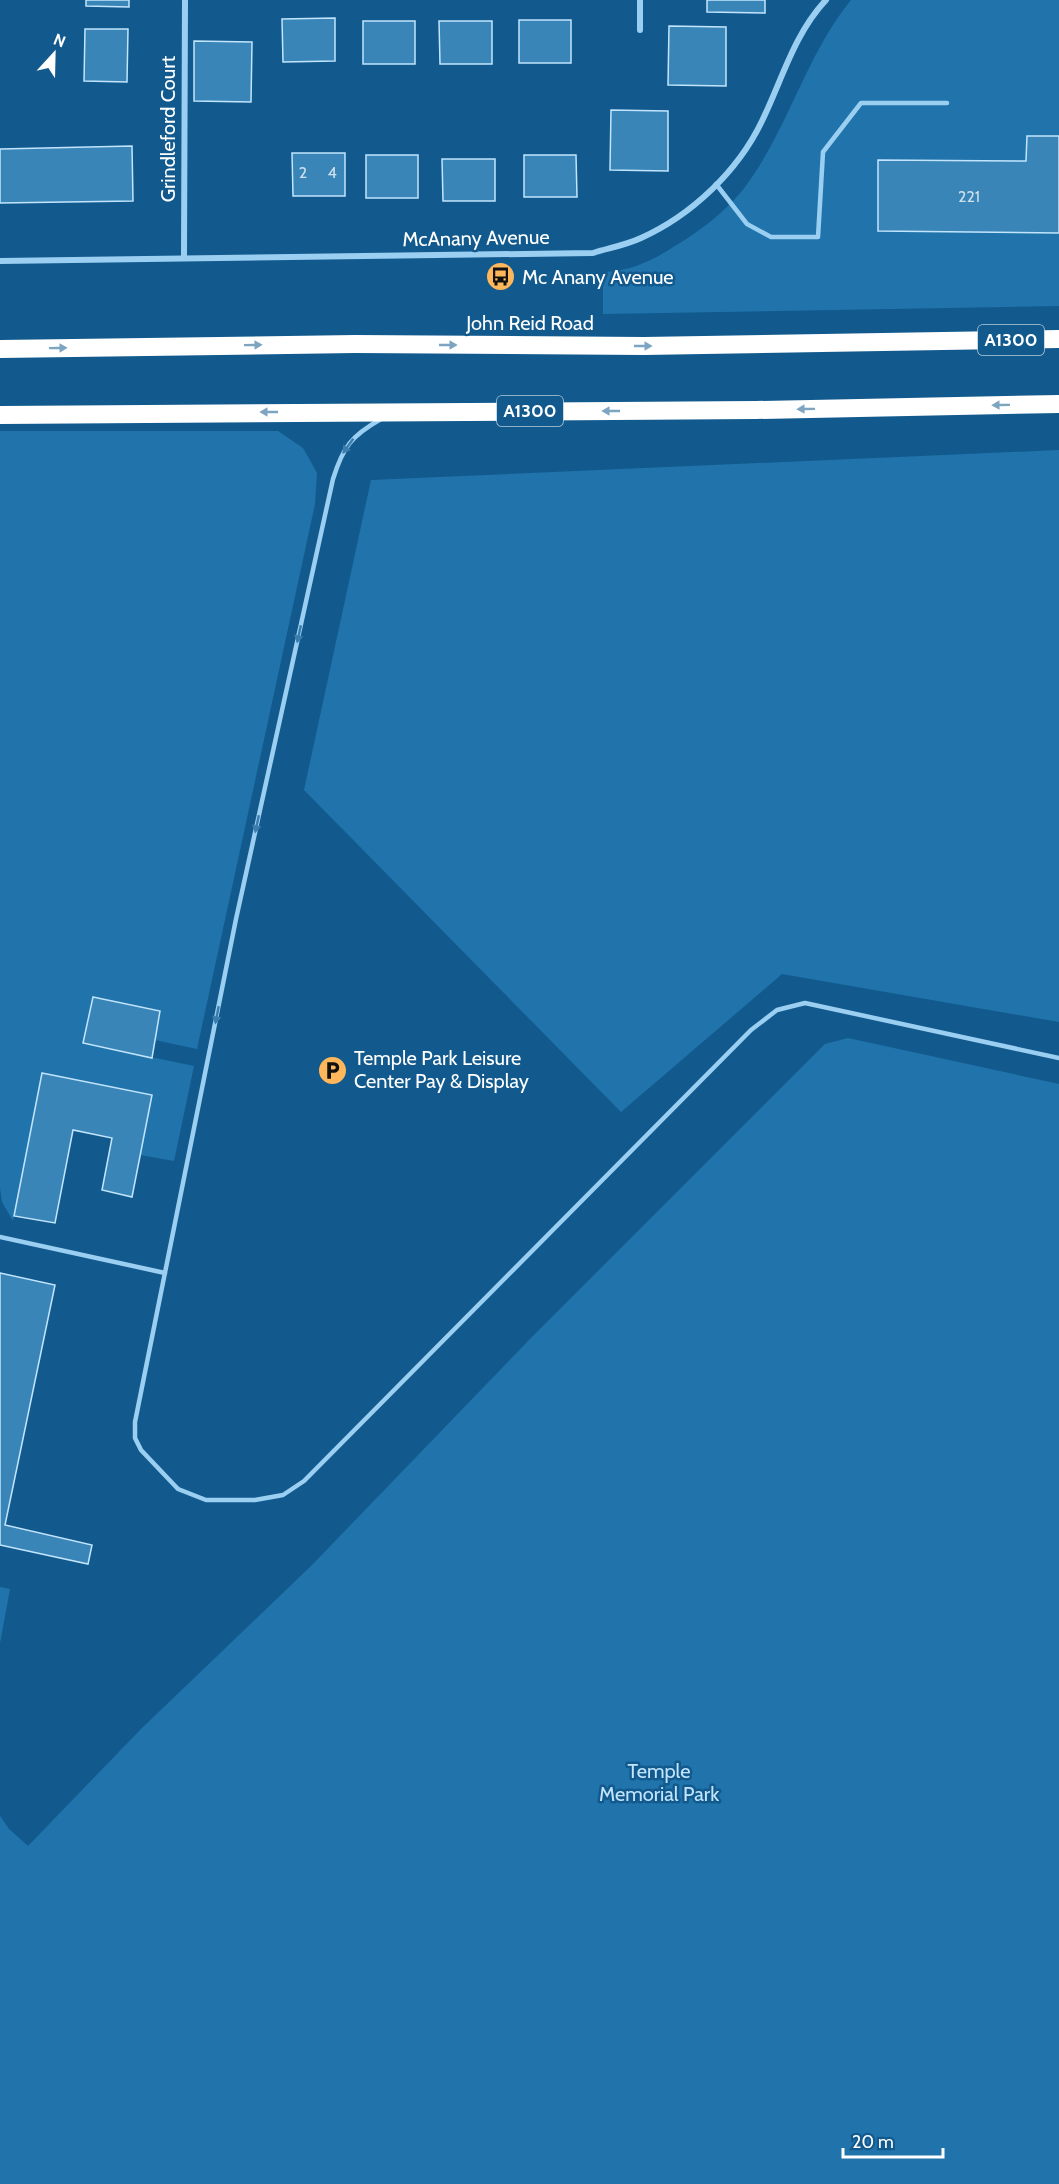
<svg xmlns="http://www.w3.org/2000/svg" width="1059" height="2184" font-family="Cabin,sans-serif">
  <style>
    .green { fill: #2074ab }
    .building { fill: #3a85b7; stroke: #c2e5fd; stroke-width: 1.5 }
    .lines { fill: none; stroke-linecap: round; stroke-linejoin: round }
    .lane { stroke: #9bcff2; stroke-width: 4.5 }
    .street { stroke: #9bcff2; stroke-width: 6 }
    .highway { stroke: #fff; stroke-width: 18 }
    .oneway { fill: #7da4c1 }
    .oneway2 { fill: #3b7dac }
    .labels { text-anchor: middle; stroke-width: 5; stroke-linejoin: round; paint-order: stroke }
    .number-label { font-size: 16px; fill: #cee0ed }
    .shield { fill: #125a8e; stroke: #b8cedd; stroke-width: 1.5 }
    .shield-label { font-size: 18px; font-weight: bold; fill: #fff }
    .street-label { font-size: 20px; fill: #fff; stroke: #125a8e }
    .poi-label { font-size: 20px; fill: #fff; stroke: #125a8e; text-anchor: start }
    .park-label { font-size: 20px; fill: #c2e5fd; stroke: #125a8e }
  </style>
  <rect width="100%" height="100%" fill="#125a8e"/>
  <g class="green">
    <path d="M851 0H1059V306L603 314V272C631 271 652 261 675 246 702 230 733 206 750 180 790 123 807 54 851 0Z"/>
    <path d="M0 431H278L303 448 317 473 315 504 197 1049 155 1040 160 1011 93 998 83 1043 194 1066 174 1161 140 1155 43 1073 13 1221 2 1202 0 1188Z"/>
    <path d="M1059 450V1022L782 974 621 1112 304 790 371 480Z"/>
    <path d="M848 1038 1059 1084V2184H0V1816L9 1829 28 1846 141 1729 312 1565 530 1339 825 1044Z"/>
    <path d="M0 1587 10 1589 0 1643Z"/>
  </g>
  <g class="building">
    <path d="M86 0H129V7L86 6Z"/>
    <path d="M707 0H765V13L707 12Z"/>
    <path d="M335 18V61L283 62 282 19Z"/>
    <rect x="519" y="20" width="52" height="43"/>
    <rect x="363" y="21" width="52" height="43"/>
    <path d="M439 21H492V64H440Z"/>
    <path d="M669 26 726 27V86L668 85Z"/>
    <path d="M85 29H128L127 82 84 81Z"/>
    <path d="M194 41 252 42 251 102 194 101Z"/>
    <path d="M611 110 668 111V171L610 170Z"/>
    <path d="M1027 136H1059V233L878 231V160L1026 161Z"/>
    <path d="M132 146 133 201 0 203V149Z"/>
    <path d="M292 153H345V196H293Z"/>
    <rect x="366" y="155" width="52" height="43"/>
    <path d="M524 155H576L577 197H524Z"/>
    <path d="M442 159H495V201H443Z"/>
    <path d="M93 997 160 1011 152 1058 83 1043Z"/>
    <path d="M42 1073 152 1095 132 1197 102 1190 112 1138 73 1130 55 1223 14 1216Z"/>
    <path d="M0 1273 55 1285 5 1525 92 1545 88 1564 0 1545Z"/>
  </g>
  <g class="lines">
    <g class="lane">
      <path d="M716 184 747 224 771 237H818L823 152 861 103H947"/>
      <path d="M381 419C351 436 343 447 333 479L236 919 135 1422V1438L141 1450 178 1489 206 1500H255L283 1495 304 1481 751 1030 777 1010 805 1003 1059 1058"/>
      <path d="M0 1237 165 1273"/>
    </g>
    <g class="street">
      <path d="M640 0V30"/>
      <path d="M184 257 185 0"/>
      <path d="M0 261 593 253C609 248 626 245 641 238 692 215 738 171 762 121 782 80 794 34 826 0"/>
    </g>
    <g class="highway">
      <path d="M0 349 355 344 644 346 1059 339"/>
      <path d="M0 415 756 410 1059 404"/>
    </g>
  </g>
  <defs><path id="oneway-solid" d="M-6-.8H1V-3.2L6.5 0L1 3.2V.8H-6Z" transform="scale(1.5)"/></defs>
  <g class="oneway">
    <use href="#oneway-solid" transform="translate(253 345) rotate(-1)"/>
    <use href="#oneway-solid" transform="translate(448 345)"/>
    <use href="#oneway-solid" transform="translate(643 346)"/>
    <use href="#oneway-solid" transform="translate(58 348) rotate(-1)"/>
    <use href="#oneway-solid" transform="translate(1001 405) rotate(179)"/>
    <use href="#oneway-solid" transform="translate(806 409) rotate(179)"/>
    <use href="#oneway-solid" transform="translate(611 411) rotate(180)"/>
    <use href="#oneway-solid" transform="translate(269 412) rotate(180)"/>
  </g>
  <g class="oneway2">
    <use href="#oneway-solid" transform="translate(348 446) rotate(126)"/>
    <use href="#oneway-solid" transform="translate(299 634) rotate(102)"/>
    <use href="#oneway-solid" transform="translate(257 824) rotate(102)"/>
    <use href="#oneway-solid" transform="translate(217 1015) rotate(101)"/>
  </g>
  <defs>
    <symbol id="bus-disc" viewBox="-11 -11 22 22"><circle r="9.5" fill="#ffb75b" stroke="#125a8e"/><path d="M-5-6H5V4H4V6H2V4H-2V6H-4V4H-5ZM-3.5-4V0h7V-4ZM-3.5 1.2v1.5H-2V1.2ZM2 1.2v1.5H3.5V1.2Z" fill="#111"/></symbol>
    <symbol id="parking-disc" viewBox="-11 -11 22 22"><circle r="9.5" fill="#ffb75b" stroke="#125a8e"/><path d="M-3.5-5.5H1a3.5 3.5 0 0 1 0 7H-1V5.5H-3.5ZM-1-3.4V-.6H.8a1.4 1.4 0 0 0 0-2.8Z" fill="#111"/></symbol>
  </defs>
  <g fill-rule="evenodd">
    <use href="#bus-disc" x="484" y="260" width="33" height="33"/>
    <use href="#parking-disc" x="316" y="1054" width="33" height="33"/>
  </g>
  <g class="labels">
    <g class="number-label">
      <text x="303" y="178">2</text>
      <text x="332" y="178">4</text>
      <text x="969" y="202">221</text>
    </g>
    <g class="shield">
      <rect x="978" y="325" width="66" height="30" rx="4.5"/>
      <rect x="497" y="396" width="66" height="30" rx="4.5"/>
    </g>
    <g class="shield-label">
      <text x="1011" y="346">A1300</text>
      <text x="530" y="417">A1300</text>
    </g>
    <g class="street-label">
      <text transform="translate(168 129) rotate(-90)" y="7">Grindleford Court</text>
      <text transform="translate(476 238) rotate(-1)" y="7">McAnany Avenue</text>
      <text x="530" y="330">John Reid Road</text>
    </g>
    <g class="poi-label">
      <text x="522" y="284">Mc Anany Avenue</text>
      <text x="354" y="1065">Temple Park Leisure<tspan x="354" dy="23">Center Pay &amp; Display</tspan></text>
    </g>
    <g class="park-label">
      <text x="659" y="1778">Temple<tspan x="659" dy="23">Memorial Park</tspan></text>
    </g>
  </g>
  <g transform="translate(54 54) rotate(22)" stroke="#125a8e" stroke-width="4.5" paint-order="stroke">
  <path d="M0-4.5L10 22L0 15L-10 22Z" fill="#ffffff"/>
  <text y="-9" font-size="16" font-weight="bold" text-anchor="middle" fill="#ffffff">N</text>
  </g>
  <path d="M843 2148v9h100v-9" fill="none" stroke="#ffffff" stroke-width="3"/>
  <text x="852" y="2148" font-size="18" fill="#ffffff" stroke="#125a8e" stroke-width="4.5" paint-order="stroke">20 m</text>
</svg>
